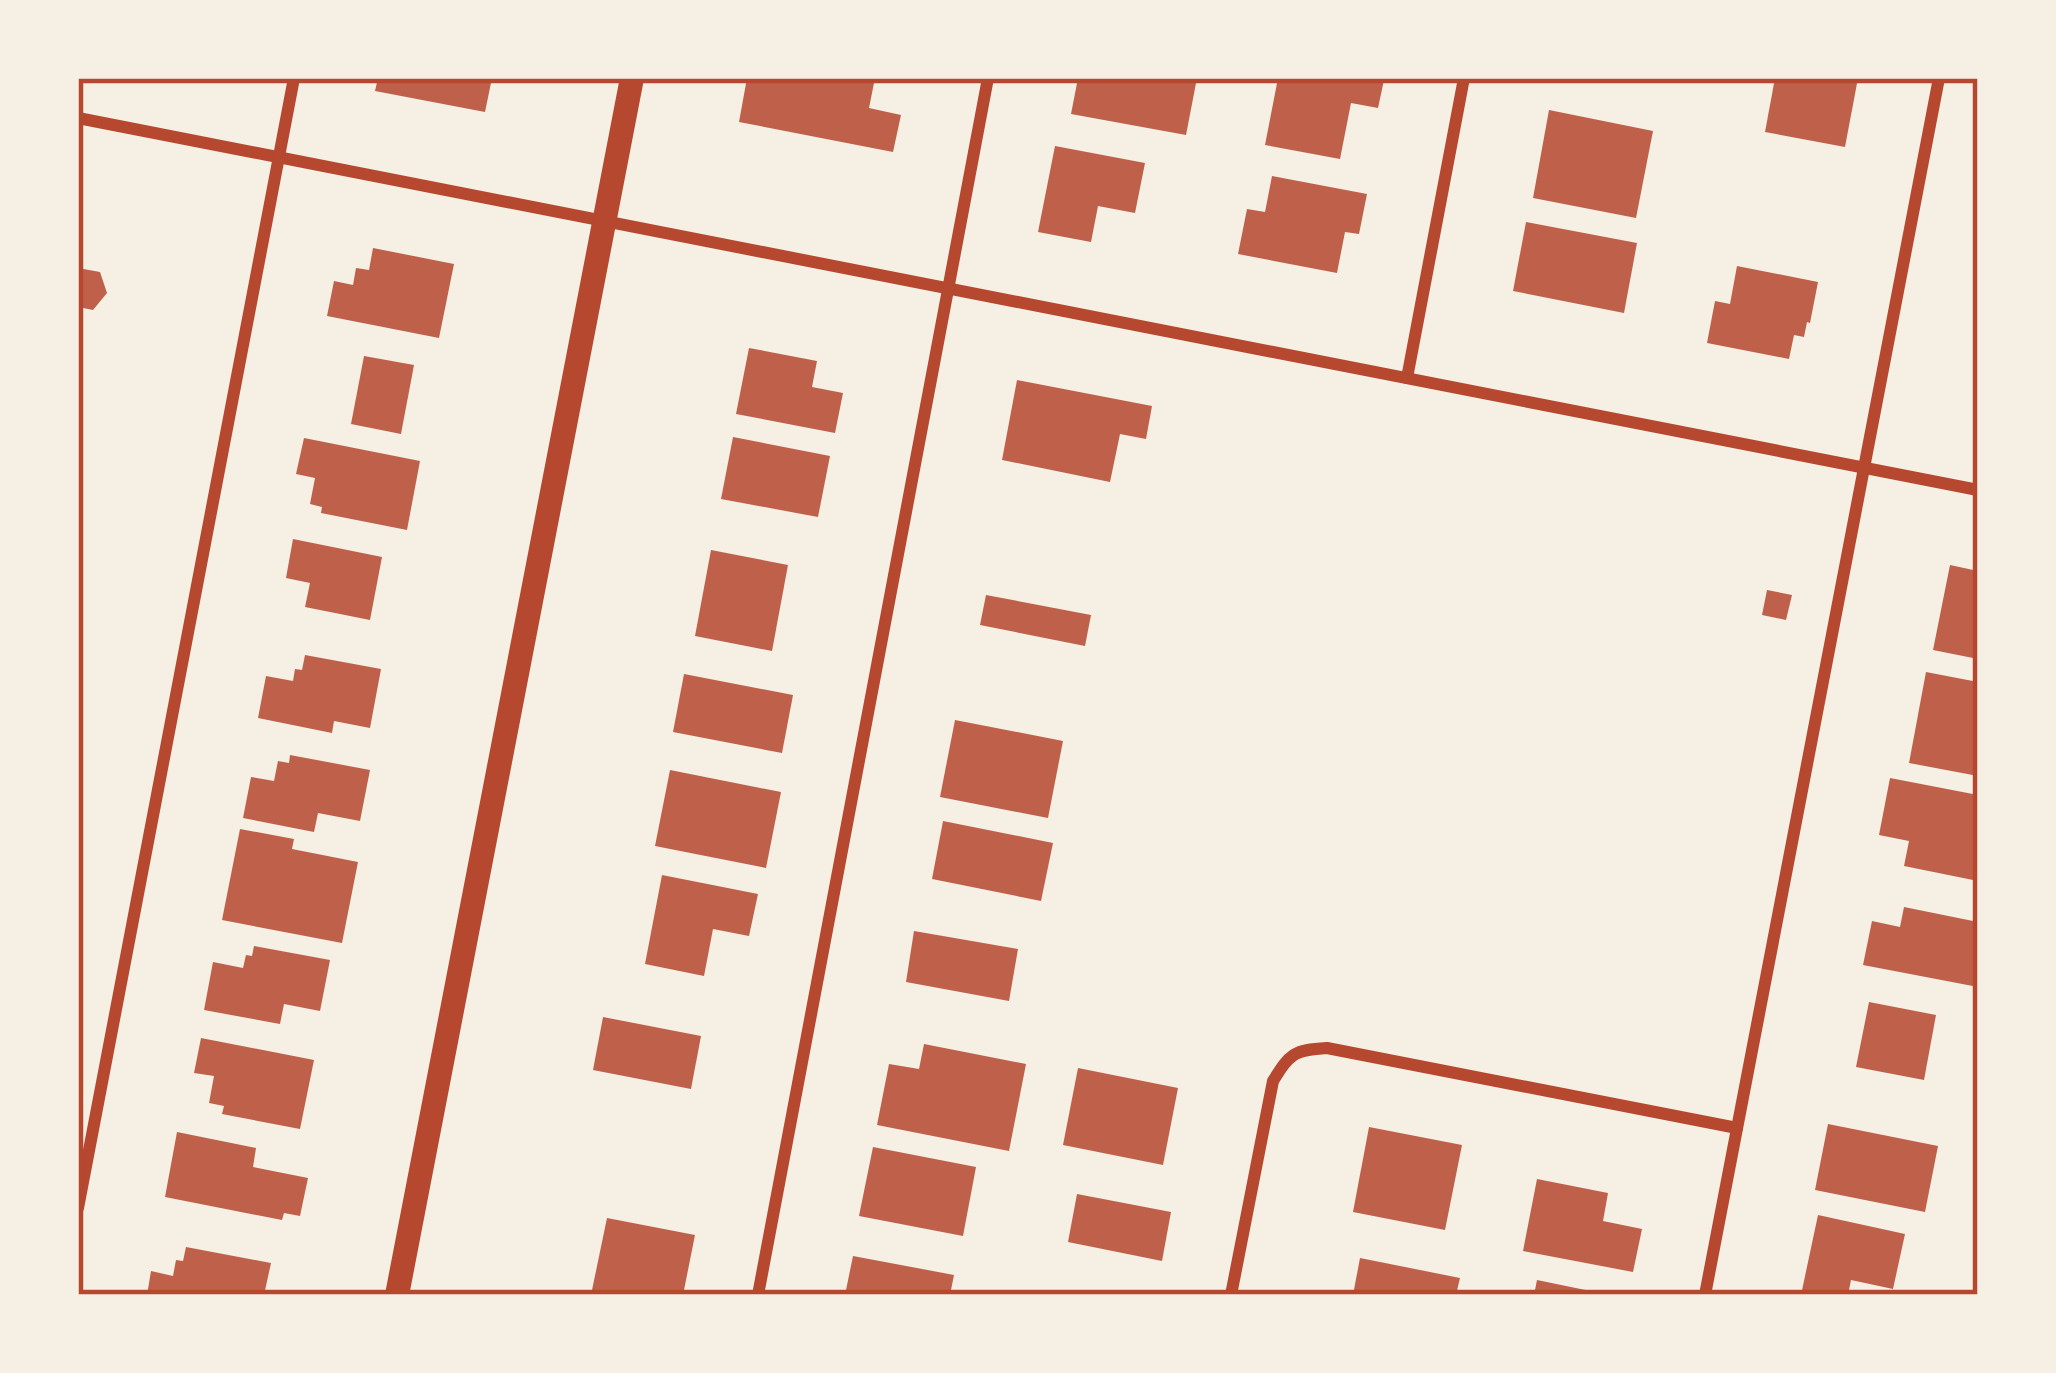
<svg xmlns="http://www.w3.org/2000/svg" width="2056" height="1373" font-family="Bitter,serif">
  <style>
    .building { fill: #bf614a }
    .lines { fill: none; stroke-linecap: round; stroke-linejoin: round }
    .minor { stroke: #b5482f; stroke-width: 12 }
    .secondary { stroke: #b5482f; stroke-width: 24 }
    .neatline { fill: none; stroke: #b5482f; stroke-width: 4.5 }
  </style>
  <rect width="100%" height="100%" fill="#f6efe4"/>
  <g class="building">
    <path d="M378 78H492L485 112 375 91Z"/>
    <path d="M747 78H875L869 108 901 115 893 152 739 122Z"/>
    <path d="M1078 78H1197L1186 135 1071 114Z"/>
    <path d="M1278 78H1373L1384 80 1378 108 1351 103 1340 159 1265 145Z"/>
    <path d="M1775 78H1858L1845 147 1765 132Z"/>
    <path d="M1549 110 1653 131 1636 218 1533 198Z"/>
    <path d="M1055 146 1145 163 1135 213 1098 206 1091 242 1038 232Z"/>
    <path d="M1272 176 1367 194 1359 234 1345 232 1337 273 1238 254 1247 209 1265 212Z"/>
    <path d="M1526 222 1637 243 1624 313 1513 291Z"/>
    <path d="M373 248 454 264 439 338 327 316 334 281 353 285 356 268 369 270Z"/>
    <path d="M1737 266 1818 282 1810 323 1807 322 1804 337 1794 335 1789 359 1707 343 1715 301 1730 304Z"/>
    <path d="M78 268 100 272 107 293 93 310 78 307Z"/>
    <path d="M749 348 817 361 812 387 843 393 835 433 736 414Z"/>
    <path d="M364 356 414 365 401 434 351 424Z"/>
    <path d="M1017 380 1152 406 1146 439 1120 434 1110 482 1002 460Z"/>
    <path d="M733 437 830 456 818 517 721 499Z"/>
    <path d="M304 438 420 461 407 530 321 513 322 507 310 504 315 478 296 474Z"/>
    <path d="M293 539 382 557 370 620 305 607 310 583 286 578Z"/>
    <path d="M711 550 788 565 772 651 695 636Z"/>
    <path d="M1950 565 1978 571V659L1933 650Z"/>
    <path d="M1767 590 1792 595 1786 620 1762 615Z"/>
    <path d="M986 595 1091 615 1085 646 980 625Z"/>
    <path d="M305 655 381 669 370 728 334 721 332 733 258 718 266 676 293 681 295 669 302 670Z"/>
    <path d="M1926 672 1978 682V776L1909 763Z"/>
    <path d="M684 674 793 695 782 753 673 732Z"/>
    <path d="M955 720 1063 741 1048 818 940 797Z"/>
    <path d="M290 755 370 770 360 821 318 813 314 832 243 818 251 777 274 781 278 761 289 763Z"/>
    <path d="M670 770 781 792 766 868 655 846Z"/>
    <path d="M1890 778 1978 795V881L1904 866 1909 841 1879 835Z"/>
    <path d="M943 821 1053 843 1041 901 932 879Z"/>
    <path d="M240 829 294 839 292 849 358 862 342 943 222 920Z"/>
    <path d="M662 875 758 894 749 936 713 929 704 976 645 964Z"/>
    <path d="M1904 907 1978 922V987L1863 965 1872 921 1900 927Z"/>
    <path d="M914 931 1018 949 1009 1001 906 982Z"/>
    <path d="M254 946 330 960 320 1011 284 1004 280 1024 204 1010 213 962 243 968 246 955 252 956Z"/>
    <path d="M1869 1002 1936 1015 1924 1080 1856 1067Z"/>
    <path d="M603 1017 701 1036 691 1089 593 1070Z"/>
    <path d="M201 1038 314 1060 300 1129 222 1114 224 1106 209 1103 214 1076 194 1073Z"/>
    <path d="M924 1044 1026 1064 1009 1151 877 1125 889 1064 919 1069Z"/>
    <path d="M1078 1068 1178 1088 1163 1165 1063 1145Z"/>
    <path d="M1828 1124 1938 1146 1925 1212 1815 1190Z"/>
    <path d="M1369 1127 1462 1145 1445 1230 1353 1212Z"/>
    <path d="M177 1132 256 1148 253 1167 308 1178 300 1216 284 1213 282 1220 165 1197Z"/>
    <path d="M873 1147 976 1167 963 1236 859 1216Z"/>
    <path d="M1537 1179 1608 1193 1603 1221 1642 1229 1633 1272 1523 1251Z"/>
    <path d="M1077 1194 1171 1212 1162 1261 1068 1242Z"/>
    <path d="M1818 1215 1905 1234 1893 1289 1851 1280 1848 1295H1801Z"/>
    <path d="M607 1218 695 1235 683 1295H591Z"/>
    <path d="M186 1247 271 1263 264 1295H147L151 1271 173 1276 176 1260 183 1261Z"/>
    <path d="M853 1256 954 1275 950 1295H845Z"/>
    <path d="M1360 1258 1460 1278 1456 1295H1353Z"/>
    <path d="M1537 1280 1600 1293V1295H1534Z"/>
  </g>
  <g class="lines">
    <g class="minor">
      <path d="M78 118 1978 490"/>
      <path d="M1407 378 1464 78"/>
      <path d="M78 1208 294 78"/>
      <path d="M758 1295 988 78"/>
      <path d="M1231 1295 1273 1081C1290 1054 1293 1050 1327 1048L1737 1128"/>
      <path d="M1705 1295 1939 78"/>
    </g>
    <path class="secondary" d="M397 1295 632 78"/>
  </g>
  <rect width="2056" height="1373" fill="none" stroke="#f6efe4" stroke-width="162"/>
  <rect x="81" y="81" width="1894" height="1211" class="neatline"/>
</svg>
